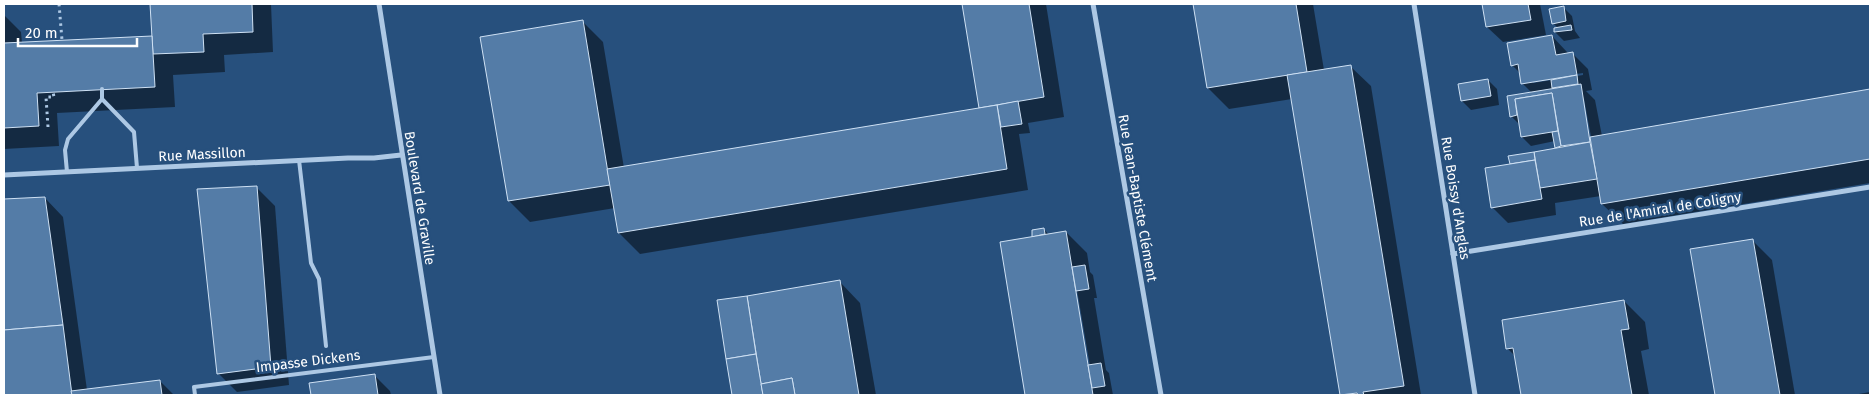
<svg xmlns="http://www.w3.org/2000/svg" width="1874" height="399" font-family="'Fira Sans',sans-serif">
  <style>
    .shadow { fill: #0007; fill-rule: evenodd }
    .building { fill: #547ca7; stroke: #cfe1f4 }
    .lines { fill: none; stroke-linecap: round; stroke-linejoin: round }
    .path { stroke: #adc8e4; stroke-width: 3; stroke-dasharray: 2.5 4; stroke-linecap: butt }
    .service { stroke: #adc8e4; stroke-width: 4 }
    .minor { stroke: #adc8e4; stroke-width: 5 }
    .labels { text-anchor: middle; stroke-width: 5; stroke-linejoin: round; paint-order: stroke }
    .street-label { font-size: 14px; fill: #fff; stroke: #27507d }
  </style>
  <rect width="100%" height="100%" fill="#27507d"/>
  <g class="shadow">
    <path d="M152 4H271L273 52 224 55 225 72 173 75 175 107 57 113 59 146 4 149V15L21 32 22 43 153 37Z"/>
    <path d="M963 4H1046L1064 117 1028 123 1030 133 1019 134 1028 190 640 254 619 233 615 208 530 222 509 201 582 21 603 42 624 168 980 109Z"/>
    <path d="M1195 4H1313L1324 70 1350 66 1371 86 1421 395H1341L1292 99 1229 109 1208 88Z"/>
    <path d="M1483 4H1540L1546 35 1503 42 1487 27Z"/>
    <path d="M1563 7 1572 16 1575 31 1580 38 1564 41 1555 32V29L1558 28 1553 23Z"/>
    <path d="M1552 36 1567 52 1568 54H1573L1588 69 1592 90 1586 91 1595 100 1602 136 1870 90V183L1623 224 1602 204 1601 196 1555 203 1556 215 1508 223 1492 207 1513 165 1510 157 1558 149 1555 141 1531 146 1522 137 1520 125 1511 116 1508 97 1532 93 1523 84 1521 74 1512 65ZM1583 73V75L1533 83V81ZM1584 99 1592 142 1589 143 1582 101ZM1554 110H1556L1562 146H1560Z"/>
    <path d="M1488 80 1497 89 1499 105 1471 110 1462 101Z"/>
    <path d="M256 187 275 206 289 385 237 392 218 373Z"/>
    <path d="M45 198 63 217 87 390 160 381 174 395H4V200Z"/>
    <path d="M1044 229 1049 235 1066 232 1087 253 1090 272 1093 275 1097 298H1094L1106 370 1109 373 1113 395H1027L1002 243 1034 237ZM1074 287 1077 290 1090 366H1087Z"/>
    <path d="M1752 240 1772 260 1795 395H1716L1692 250Z"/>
    <path d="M840 282 860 303 876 395H734L718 301Z"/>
    <path d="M1624 301 1645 322 1649 349 1641 351 1649 395H1522L1515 356 1507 348Z"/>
    <path d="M375 376 390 391 391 395H312L310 384Z"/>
    <path d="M1870 392V395H1853Z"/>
  </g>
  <g class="building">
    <path d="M150 4H252L253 32 203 34 204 52 153 54Z"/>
    <path d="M962 4H1029L1044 97 979 108Z"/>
    <path d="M1193 4H1296L1307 72 1207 88Z"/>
    <path d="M1482 4H1528L1531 20 1486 27Z"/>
    <path d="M1564 6 1566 21 1552 24 1549 9Z"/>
    <path d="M583 20 610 185 508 201 480 37Z"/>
    <path d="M1571 25 1572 30 1554 32V28Z"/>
    <path d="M1552 35 1556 55 1573 52 1577 75 1521 84 1518 64 1511 66 1507 43Z"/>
    <path d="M152 36 155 87 37 93 39 126 4 128V43Z"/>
    <path d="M1351 65 1404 386 1363 392 1364 395H1358L1357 393 1340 395 1287 75Z"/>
    <path d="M1577 75 1578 84 1552 88 1551 80Z"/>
    <path d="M1488 79 1491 96 1461 101 1458 84Z"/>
    <path d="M1581 84 1590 142 1561 146 1552 93 1515 99 1517 115 1510 117 1507 96Z"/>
    <path d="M1870 89V159L1601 204 1590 137Z"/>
    <path d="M1552 93 1558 131 1521 137 1515 99Z"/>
    <path d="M1018 101 1022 124 1001 127 997 105Z"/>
    <path d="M997 105 1007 169 618 233 607 169Z"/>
    <path d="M1558 131 1561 146 1555 148 1552 132Z"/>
    <path d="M1590 142 1597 179 1540 188 1534 152Z"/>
    <path d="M1534 152 1535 160 1510 164 1508 156Z"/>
    <path d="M1535 160 1542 199 1491 208 1485 168Z"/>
    <path d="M257 186 271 367 217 374 197 189Z"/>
    <path d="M45 197 63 325 4 330V199Z"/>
    <path d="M1044 228 1045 234 1032 237V230Z"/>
    <path d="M1066 231 1093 395H1025L1000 242Z"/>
    <path d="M1753 239 1780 395H1715L1690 249Z"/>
    <path d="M1085 265 1089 289 1076 291 1072 267Z"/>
    <path d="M840 280 859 395H795L792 378 761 384 747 296Z"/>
    <path d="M747 296 756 354 726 359 717 300Z"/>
    <path d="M1624 300 1629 329 1621 330 1632 395H1521L1513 348 1506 349 1502 320Z"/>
    <path d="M63 325 72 395H4V330Z"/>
    <path d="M756 354 763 395H732L726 359Z"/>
    <path d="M1101 363 1105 386 1092 388 1088 365Z"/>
    <path d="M375 374 378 395H311L309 383Z"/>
    <path d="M792 378 795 395H763L761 384Z"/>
    <path d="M160 380 162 395H72L71 391Z"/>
  </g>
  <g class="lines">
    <g class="path">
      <path d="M59 4 62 40"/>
      <path d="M48 127 46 97H54L53 92"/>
    </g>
    <g class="service">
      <path d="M102 89V99L134 132 137 168"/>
      <path d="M299 160 311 263 319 279 326 346"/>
      <path d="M67 172 65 150 68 139 102 99"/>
      <path d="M195 395 194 387 434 357"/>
    </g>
    <g class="minor">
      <path d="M379 4 440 395"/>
      <path d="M1093 4 1161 395"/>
      <path d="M1414 4 1475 395"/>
      <path d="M4 175 348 158H374L401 155"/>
      <path d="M1453 254 1870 187"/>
    </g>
  </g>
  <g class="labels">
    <g class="street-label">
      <text transform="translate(202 154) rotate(-3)" y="5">Rue Massillon</text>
      <text transform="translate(420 198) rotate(81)" y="5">Boulevard de Graville</text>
      <text transform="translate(1138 198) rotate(80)" y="5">Rue Jean-Baptiste Clément</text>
      <text transform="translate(1456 198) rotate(81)" y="5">Rue Boissy d'Anglas</text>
      <text transform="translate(1660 209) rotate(-9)" y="5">Rue de l'Amiral de Coligny</text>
      <text transform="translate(308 361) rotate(-7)" y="5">Impasse Dickens</text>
    </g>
  </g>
  <rect width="1874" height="399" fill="none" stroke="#ffffff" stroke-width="10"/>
  <path d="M18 38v8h119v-8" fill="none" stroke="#ffffff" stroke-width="2.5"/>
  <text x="25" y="38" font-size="15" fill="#ffffff" stroke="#27507d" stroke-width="4" paint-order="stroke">20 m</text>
</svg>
